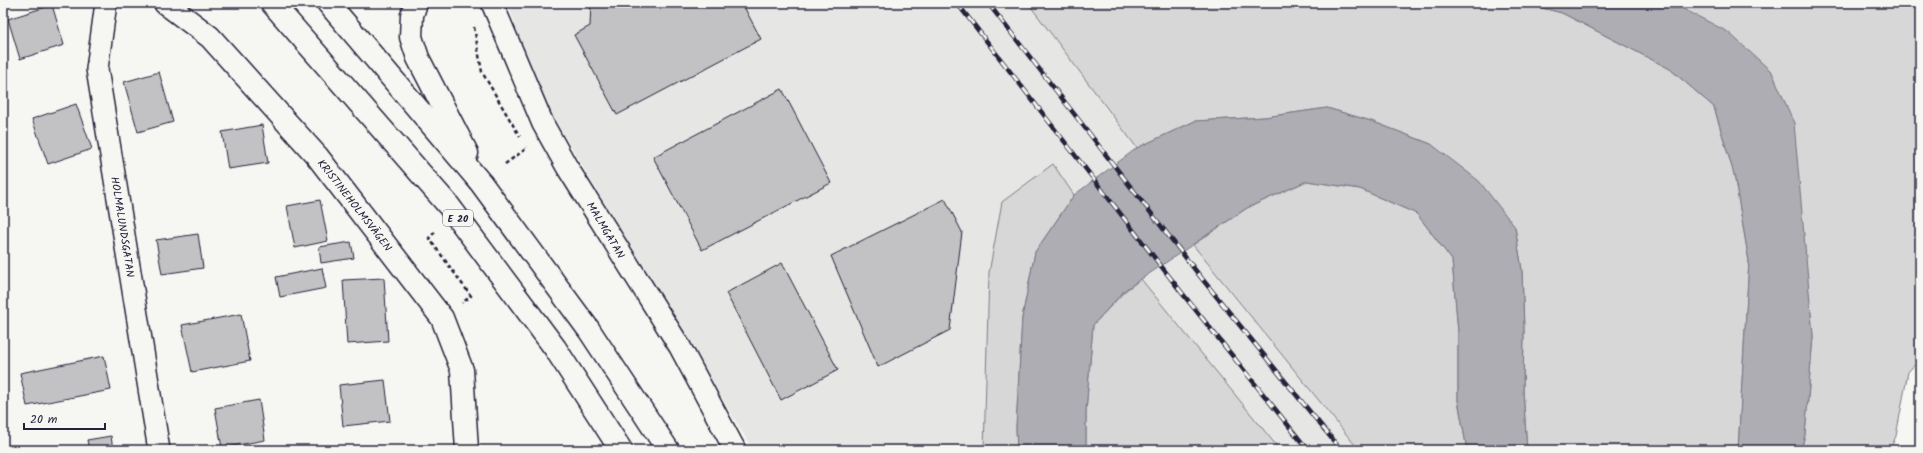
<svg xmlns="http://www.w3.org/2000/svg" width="1923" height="453" font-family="Kalam,sans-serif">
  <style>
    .built { fill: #e6e6e4 }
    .green { fill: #d7d7d7; stroke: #7c7c89 }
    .water { fill: #adadb3; stroke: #757583 }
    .building { fill: #c2c2c4; stroke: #22223b }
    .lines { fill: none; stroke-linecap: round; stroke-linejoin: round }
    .minor-casing { stroke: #22223b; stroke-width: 24 }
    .tertiary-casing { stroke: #22223b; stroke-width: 25 }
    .trunk-casing { stroke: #22223b; stroke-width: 25 }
    .path { stroke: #22223b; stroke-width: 2.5; stroke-dasharray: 4 3; stroke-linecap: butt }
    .minor { stroke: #f6f6f2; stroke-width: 21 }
    .tertiary { stroke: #f6f6f2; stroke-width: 22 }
    .trunk { stroke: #f6f6f2; stroke-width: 22 }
    .rail-casing { stroke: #22223b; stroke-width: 4.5 }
    .rail { stroke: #f6f6f2; stroke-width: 3; stroke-dasharray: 9; stroke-linecap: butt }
    .labels { text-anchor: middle; stroke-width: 3.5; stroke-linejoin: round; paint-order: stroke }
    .shield { fill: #f6f6f2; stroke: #626272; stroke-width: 1 }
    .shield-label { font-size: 10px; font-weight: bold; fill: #22223b }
    .street-label { font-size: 11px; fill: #22223b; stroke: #f6f6f2 }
  </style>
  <rect width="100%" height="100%" fill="#f6f6f2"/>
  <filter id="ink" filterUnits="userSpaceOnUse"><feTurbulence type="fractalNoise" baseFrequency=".025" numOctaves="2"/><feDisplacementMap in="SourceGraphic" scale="8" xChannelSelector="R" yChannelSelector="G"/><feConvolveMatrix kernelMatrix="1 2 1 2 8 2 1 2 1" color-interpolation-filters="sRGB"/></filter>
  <g filter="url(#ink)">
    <g class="built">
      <path d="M508 3H1028L1137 148 1074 195 1053 164 986 410 984 450H753L536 89Z"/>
      <path d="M1193 245 1359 450H1280L1141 279Z"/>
    </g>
    <g class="green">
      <path d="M1028 3H1523L1562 13 1670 69 1714 107 1734 174 1749 261 1738 450H1527L1523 390 1524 330 1522 270 1515 227 1431 144 1371 121 1327 108 1265 117 1195 121 1137 148Z"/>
      <path d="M1672 3H1920V359L1908 372 1896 436 1890 450H1801L1805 435 1813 336 1803 233Z"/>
      <path d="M1053 164 1074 195 1035 252 1022 318 1016 428 1017 450H984L989 273 1002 202Z"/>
      <path d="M1307 181 1360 189 1417 214 1452 260 1458 332V400L1467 450H1359L1193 245 1247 208Z"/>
      <path d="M1141 279 1280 450H1086V412L1093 325 1125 291Z"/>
    </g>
    <g class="water">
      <path d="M1523 3H1672L1728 32 1772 72 1794 123 1813 336 1805 435 1801 450H1738L1749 261 1734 174 1714 107 1670 69 1562 13Z"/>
      <path d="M1327 108 1371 121 1431 144 1479 181 1515 227 1522 270 1524 330 1523 390 1527 450H1467L1458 400V332L1452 260 1417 214 1360 189 1307 181 1247 208 1125 290 1093 325 1086 412V450H1017L1016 428 1022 318 1035 252 1074 195 1137 148 1195 121 1265 117Z"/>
    </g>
    <g class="building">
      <path d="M591 3H742L761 39 617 115 574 35 590 26Z"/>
      <path d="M52 5 64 45 20 59 8 19Z"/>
      <path d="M159 72 173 122 138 132 124 82Z"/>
      <path d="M782 89 831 183 702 250 653 157Z"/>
      <path d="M76 104 92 149 48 164 32 119Z"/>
      <path d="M262 125 268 163 228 169 222 132Z"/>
      <path d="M945 199 962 232 950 330 878 367 831 256Z"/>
      <path d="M320 200 328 241 295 248 287 206Z"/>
      <path d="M198 234 203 268 162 274 156 240Z"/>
      <path d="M351 242 354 258 321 263 319 247Z"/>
      <path d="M782 263 838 370 781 400 726 293Z"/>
      <path d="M322 268 326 288 280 297 276 277Z"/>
      <path d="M384 278 388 341 347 344 343 280Z"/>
      <path d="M241 314 250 361 192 372 182 325Z"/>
      <path d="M104 356 111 390 27 406 20 373Z"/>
      <path d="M385 380 390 421 343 426 339 385Z"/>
      <path d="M259 400 265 440 222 448 215 408Z"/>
      <path d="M111 436 113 450H89L87 440Z"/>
    </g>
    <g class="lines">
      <defs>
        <g id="minor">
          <path d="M106 3 97 69 159 450"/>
          <path d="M492 3 543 124 567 167 680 347 735 450"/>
        </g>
        <path id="tertiary" d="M165 3 210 37 317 156 442 318 462 370 467 450"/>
        <g id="trunk">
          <path d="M272 3 449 206 555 348 621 450"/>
          <path d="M328 3 481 183 589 330 668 450"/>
          <path d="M416 3 412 15 411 37 418 58 467 153"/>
        </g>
      </defs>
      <use href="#minor" class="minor-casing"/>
      <use href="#tertiary" class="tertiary-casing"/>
      <use href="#trunk" class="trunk-casing"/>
      <g class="path">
        <path d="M474 27 482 72 520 137"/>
        <path d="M505 164 527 148 526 147"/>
        <path d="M435 232 429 238 471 296 462 303"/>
      </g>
      <use href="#minor" class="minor"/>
      <use href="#tertiary" class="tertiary"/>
      <use href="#trunk" class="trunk"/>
      <defs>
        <g id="rail">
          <path d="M957 3 1182 293 1308 450"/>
          <path d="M988 3 1203 280 1341 450"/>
        </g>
      </defs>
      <use href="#rail" class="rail-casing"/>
      <use href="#rail" class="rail"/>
    </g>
  </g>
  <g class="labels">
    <rect class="shield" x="443" y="210" width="30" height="16" rx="3"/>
    <g class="shield-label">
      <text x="458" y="222">E 20</text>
    </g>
    <g class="street-label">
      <text transform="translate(355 205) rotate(52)" y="4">KRISTINEHOLMSVÄGEN</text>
      <text transform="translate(123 227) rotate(81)" y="4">HOLMALUNDSGATAN</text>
      <text transform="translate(606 230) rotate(59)" y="4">MALMGATAN</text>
    </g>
  </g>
  <rect width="1923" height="453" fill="none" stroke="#f6f6f2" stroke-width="16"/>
  <rect x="8" y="8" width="1907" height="437" fill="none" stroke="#22223b" stroke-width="1.5" filter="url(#ink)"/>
  <path d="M24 423v6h81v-6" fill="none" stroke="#22223b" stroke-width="2"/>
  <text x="30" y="423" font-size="12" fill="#22223b" stroke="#f6f6f2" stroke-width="3" paint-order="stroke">20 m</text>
</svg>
